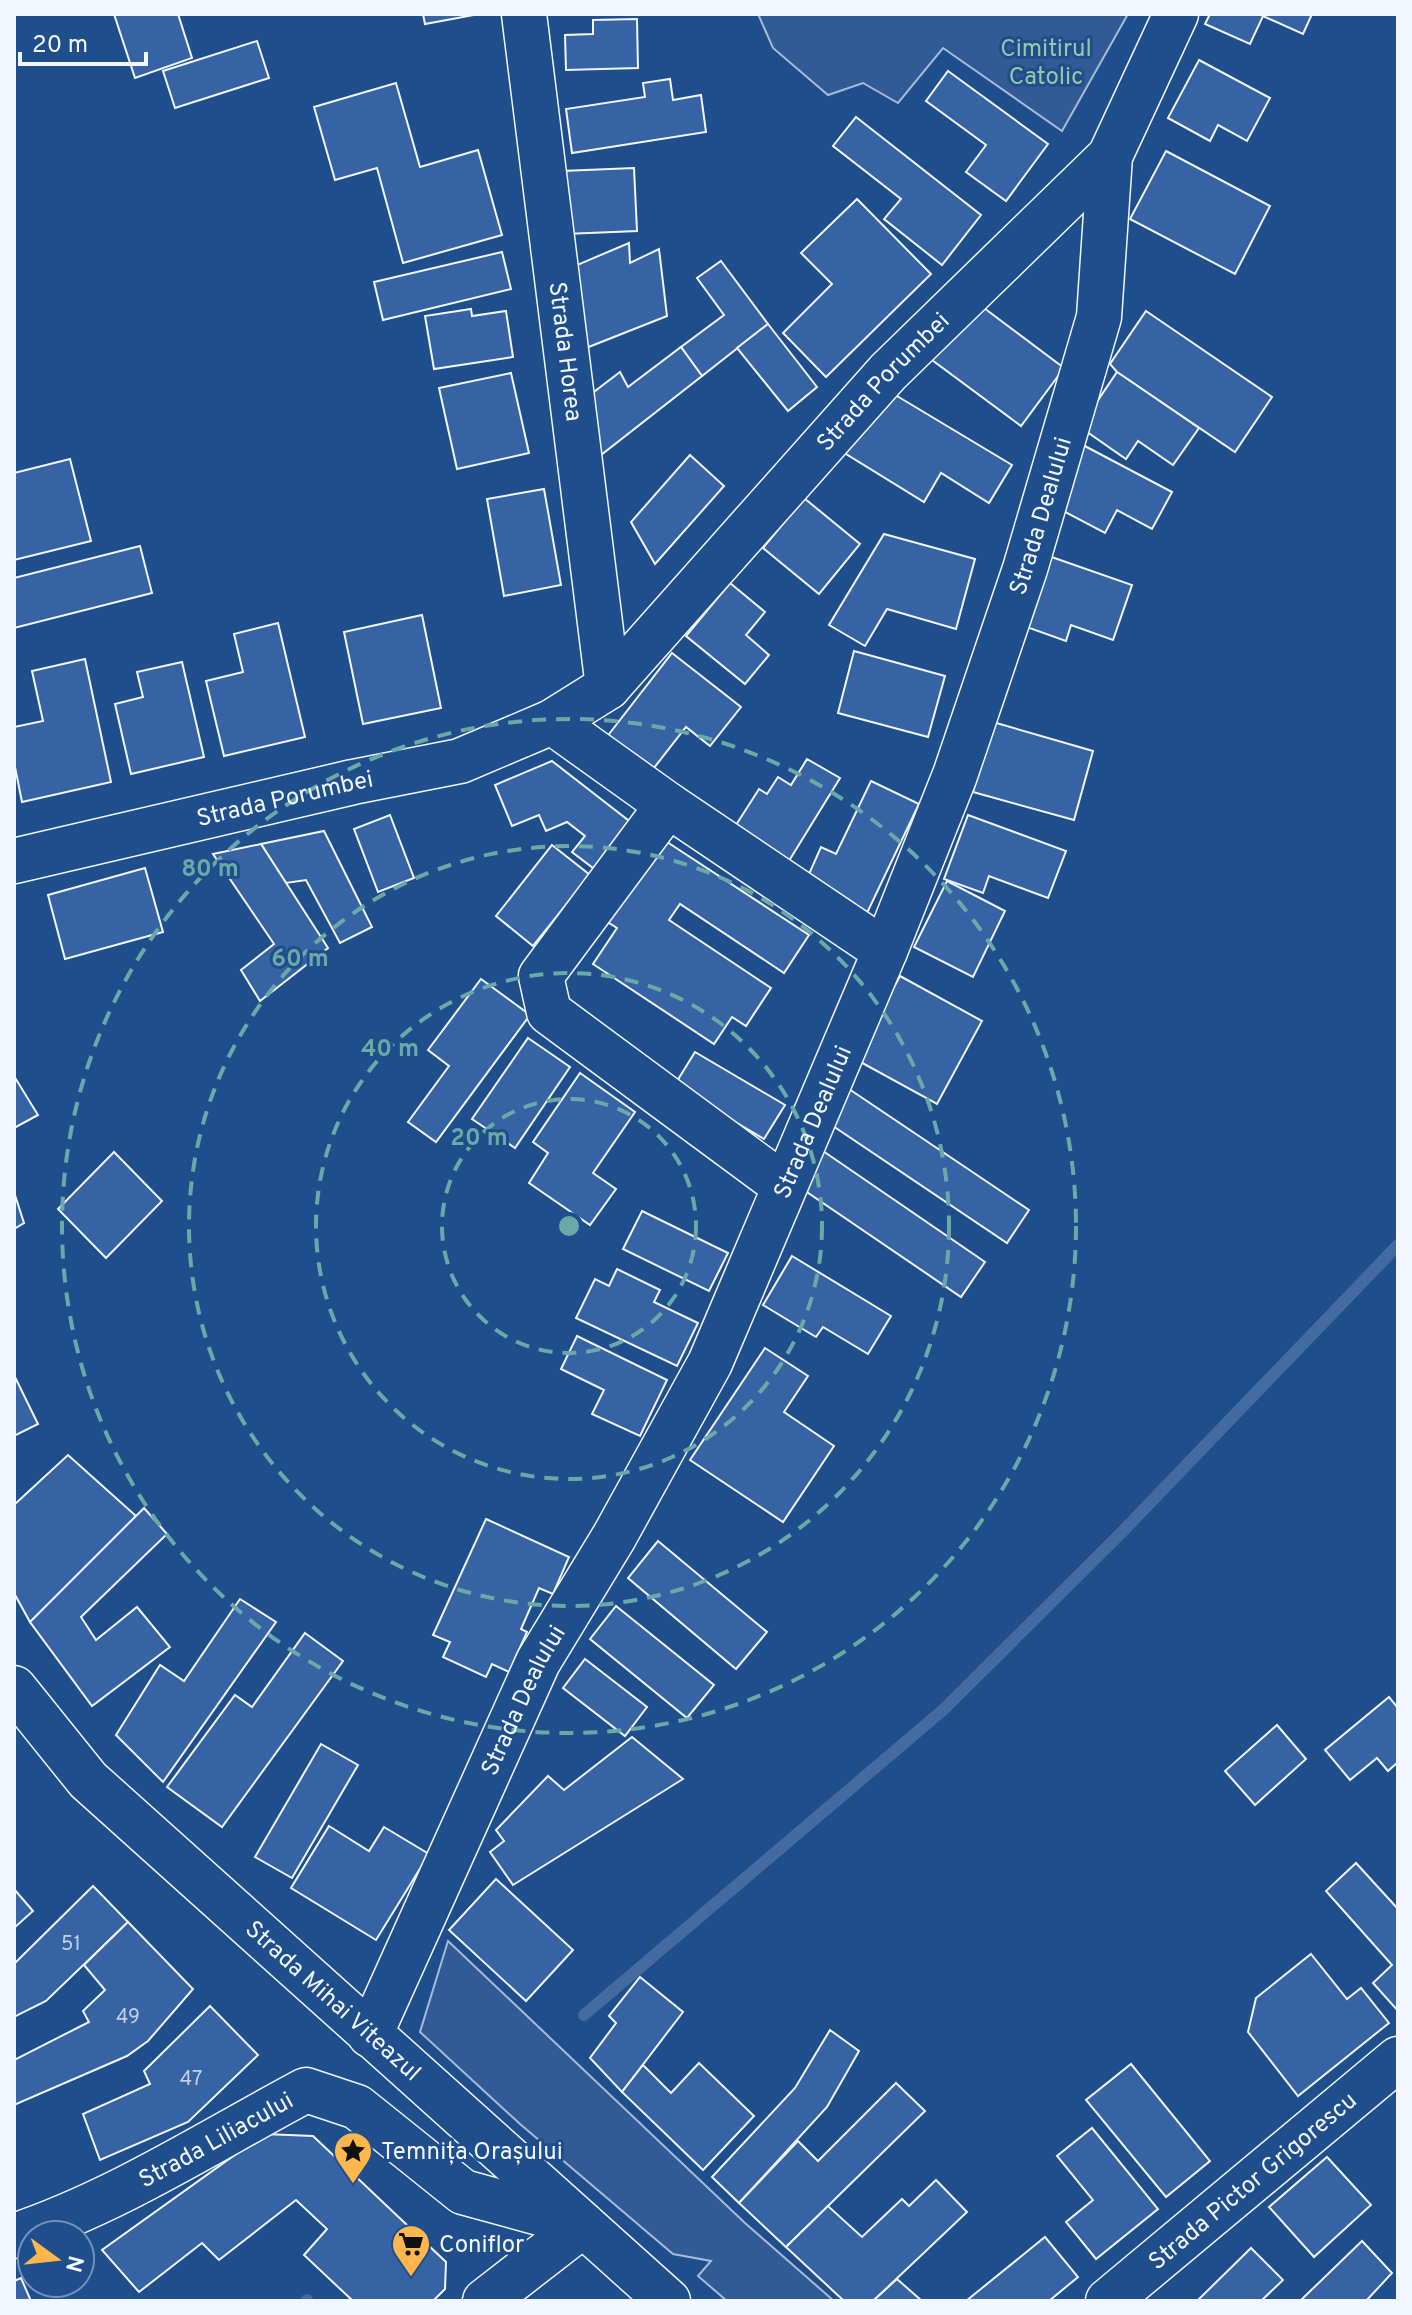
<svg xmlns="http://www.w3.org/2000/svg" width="1412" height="2315" font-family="Overpass,sans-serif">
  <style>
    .built { fill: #305b95; stroke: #a8bbd7; stroke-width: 2 }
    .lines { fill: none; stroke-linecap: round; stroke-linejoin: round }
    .stream { stroke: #446ba0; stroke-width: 12 }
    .building { fill: #3563a3; stroke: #f2f6ff; stroke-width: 2 }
    .minor-casing { stroke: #f2f6ff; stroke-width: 47 }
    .highway-casing { stroke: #f2f6ff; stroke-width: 47 }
    .minor { stroke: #1f4e8c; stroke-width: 44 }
    .highway { stroke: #1f4e8c; stroke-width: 44 }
    .ring { fill: none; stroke: #6aa9a8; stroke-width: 4; stroke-dasharray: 14 10 }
    .labels { text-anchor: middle; stroke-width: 6; stroke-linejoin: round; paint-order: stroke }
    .number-label { font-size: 20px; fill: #c3d1e8 }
    .park-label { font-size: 24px; fill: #97c8a6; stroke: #1f4e8c }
    .street-label { font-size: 24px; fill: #f2f6ff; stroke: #1f4e8c }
    .poi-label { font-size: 24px; fill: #f2f6ff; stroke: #1f4e8c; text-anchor: start }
    .centre { fill: #6aa9a8; stroke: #1f4e8c; stroke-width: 4 }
    .ring-label { font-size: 24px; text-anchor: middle; font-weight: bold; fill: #6aa9a8; stroke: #1f4e8c; stroke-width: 6; stroke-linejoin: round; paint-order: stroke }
  </style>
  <rect width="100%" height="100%" fill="#1f4e8c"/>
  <g class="built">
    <path d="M758 14H1128L1062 131 943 48 898 103 863 83 828 95 773 48Z"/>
    <path d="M448 1941 745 2223 834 2301H727L698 2276 711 2261 673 2254 520 2124 420 2032Z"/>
  </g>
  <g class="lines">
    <g class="stream">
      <path d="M584 2015 943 1710 1121 1533 1398 1245"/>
      <path d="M306 2301 307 2300"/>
    </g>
  </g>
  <g class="building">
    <path d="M114 14H178L192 58 135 78Z"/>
    <path d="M423 14H474V15L425 24Z"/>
    <path d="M1210 14H1312L1303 34 1263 16 1250 44 1205 24Z"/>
    <path d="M637 19 638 68 566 70 565 35 593 34V20Z"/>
    <path d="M257 41 269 78 175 108 163 71Z"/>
    <path d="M1199 60 1270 98 1247 141 1218 125 1210 141 1168 118Z"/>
    <path d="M948 71 1048 144 1006 201 966 172 986 145 926 101Z"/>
    <path d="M670 79 673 100 701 95 706 132 572 153 566 109 645 97 643 83Z"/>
    <path d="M396 83 420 167 478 150 502 235 403 263 377 168 335 180 314 107Z"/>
    <path d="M856 117 981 215 942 265 884 219 901 199 833 146Z"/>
    <path d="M1166 151 1270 206 1235 274 1130 219Z"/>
    <path d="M634 168 637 231 565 234 562 171Z"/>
    <path d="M857 199 931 274 826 377 783 333 832 284 801 253Z"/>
    <path d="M629 243 630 263 659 249 667 316 581 350 570 268Z"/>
    <path d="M502 252 511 289 383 320 374 282Z"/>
    <path d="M721 261 768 324 702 376 681 347 724 315 697 278Z"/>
    <path d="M976 302 1064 368 1021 426 932 360Z"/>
    <path d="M471 309 472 316 506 311 513 357 434 369 425 316Z"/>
    <path d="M1146 311 1272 397 1235 452 1117 372 1110 364Z"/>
    <path d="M768 324 817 387 788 411 737 348Z"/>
    <path d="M681 347 702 376 592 462 586 398 620 372 628 387Z"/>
    <path d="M1117 372 1199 428 1173 465 1138 441 1126 459 1080 427Z"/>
    <path d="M511 373 529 453 457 469 439 388Z"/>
    <path d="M892 393 1012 465 989 503 941 473 924 502 838 449Z"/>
    <path d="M1081 444 1172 492 1152 529 1117 510 1105 533 1050 504Z"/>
    <path d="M690 455 724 486 655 564 631 522Z"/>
    <path d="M70 459 91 541 14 560V473Z"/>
    <path d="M544 489 561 585 504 596 487 499Z"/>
    <path d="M804 498 860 544 819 594 763 548Z"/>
    <path d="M884 534 975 559 956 629 887 609 865 646 829 625Z"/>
    <path d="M140 546 152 593 14 628V578Z"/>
    <path d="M1043 554 1132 585 1113 640 1071 625 1066 641 1018 624Z"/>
    <path d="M730 583 765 612 746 635 769 655 745 684 686 636Z"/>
    <path d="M422 615 441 708 363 724 344 632Z"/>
    <path d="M278 623 305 737 224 756 206 681 243 672 234 634Z"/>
    <path d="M854 651 945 676 928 737 838 713Z"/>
    <path d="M672 653 741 707 710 746 686 727 650 773 606 738Z"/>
    <path d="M85 659 111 782 22 802 14 762V727L43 721 32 671Z"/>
    <path d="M182 662 204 757 131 774 115 704 143 697 137 672Z"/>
    <path d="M993 722 1093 751 1074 820 973 792Z"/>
    <path d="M807 759 840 778 784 869 729 836 759 789 767 794 778 777 791 785Z"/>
    <path d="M552 761 633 824 597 871 572 852 585 836 567 822 546 831 539 815 512 826 495 785Z"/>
    <path d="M871 781 919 804 867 913 805 883 821 847 836 854Z"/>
    <path d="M390 815 414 878 378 892 354 829Z"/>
    <path d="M968 815 1066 851 1048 898 989 876 983 893 944 879Z"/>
    <path d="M324 831 372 927 340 943 306 880 286 883 261 844Z"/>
    <path d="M661 838 809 935 784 973 680 904 669 920 771 988 746 1026 732 1017 714 1044 593 964 617 928 606 921Z"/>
    <path d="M261 844 328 948 260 1001 241 970 274 944 213 854Z"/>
    <path d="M552 845 590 875 533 946 496 916Z"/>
    <path d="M145 868 163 932 65 959 48 895Z"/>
    <path d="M947 881 1005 911 973 977 914 947Z"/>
    <path d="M900 976 982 1021 937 1104 855 1059Z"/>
    <path d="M481 979 530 1015 436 1142 408 1122 449 1066 428 1050Z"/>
    <path d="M528 1038 570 1067 515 1148 472 1119Z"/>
    <path d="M695 1052 785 1105 764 1139 674 1086Z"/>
    <path d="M580 1073 635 1112 593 1173 616 1189 590 1225 529 1183 548 1153 533 1142Z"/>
    <path d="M14 1076 38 1115 14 1128Z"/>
    <path d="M849 1089 1029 1210 1007 1243 827 1122Z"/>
    <path d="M823 1151 985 1262 961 1297 798 1186Z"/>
    <path d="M114 1152 162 1201 106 1258 58 1209Z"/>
    <path d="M14 1192 24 1223 14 1229Z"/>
    <path d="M642 1211 728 1253 709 1291 623 1249Z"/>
    <path d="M792 1256 891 1316 868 1354 823 1327 816 1337 763 1305Z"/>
    <path d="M617 1269 660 1290 654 1302 698 1323 677 1366 576 1318 595 1279 609 1286Z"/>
    <path d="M577 1336 667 1380 640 1436 592 1414 604 1390 561 1369Z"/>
    <path d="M765 1348 808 1376 784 1412 834 1446 783 1522 690 1460Z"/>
    <path d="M14 1375 38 1424 14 1436Z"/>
    <path d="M68 1455 136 1516 30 1622 14 1593V1505Z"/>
    <path d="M144 1508 167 1534 81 1617 96 1640 137 1607 170 1647 92 1706 30 1622Z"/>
    <path d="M486 1519 569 1557 553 1594 539 1588 521 1629 527 1632 509 1672 492 1664 486 1677 443 1657 450 1642 433 1635Z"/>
    <path d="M658 1541 767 1632 736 1669 628 1578Z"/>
    <path d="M240 1599 276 1622 163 1782 116 1735 160 1665 184 1681Z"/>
    <path d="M616 1606 714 1685 687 1718 590 1639Z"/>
    <path d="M305 1633 343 1661 222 1827 167 1787 235 1695 252 1707Z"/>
    <path d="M585 1659 647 1707 625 1736 563 1688Z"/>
    <path d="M1389 1697 1398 1708V1762L1388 1771 1377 1758 1350 1780 1325 1750Z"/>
    <path d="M1277 1725 1306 1759 1255 1805 1225 1771Z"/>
    <path d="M632 1737 683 1779 513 1885 490 1852 504 1841 496 1830 548 1776 564 1790Z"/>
    <path d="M321 1744 358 1765 292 1878 255 1857Z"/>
    <path d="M329 1826 369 1851 384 1827 429 1854 376 1940 291 1888Z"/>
    <path d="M1356 1863 1398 1909V2011L1373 1983 1392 1965 1326 1891Z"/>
    <path d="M496 1879 573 1950 526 2001 449 1930Z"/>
    <path d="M93 1886 128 1922 46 2001 14 2017V1964Z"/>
    <path d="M14 1889 33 1911 14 1928Z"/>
    <path d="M128 1922 193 1989 148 2041 127 2056 14 2105V2060L89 2022 83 2011 105 1990 84 1965Z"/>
    <path d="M1311 1954 1347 1999 1361 1988 1389 2023 1298 2096 1248 2032 1256 1998Z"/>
    <path d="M640 1977 683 2012 622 2092 590 2058 616 2023 609 2016Z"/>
    <path d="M210 2006 258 2055 188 2122 100 2160 83 2114 150 2084 144 2071Z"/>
    <path d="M830 2030 859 2051 827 2107 739 2203 712 2177 795 2088Z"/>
    <path d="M699 2063 754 2116 703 2170 622 2092 643 2065 671 2093Z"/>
    <path d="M1131 2064 1210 2161 1166 2197 1086 2100Z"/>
    <path d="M896 2083 925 2111 786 2247 739 2203 798 2141 818 2161Z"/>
    <path d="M1092 2128 1158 2209 1096 2259 1066 2222 1093 2200 1057 2156Z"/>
    <path d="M264 2134 313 2136 446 2262 445 2289 433 2301H353L304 2255 327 2229 296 2200 219 2260 202 2243 139 2292 102 2250Z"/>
    <path d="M1327 2157 1371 2205 1314 2257 1269 2207Z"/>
    <path d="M936 2180 967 2212 873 2301H844L786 2247 828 2206 862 2237 902 2199 909 2206Z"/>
    <path d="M1045 2237 1078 2277 1049 2301H966Z"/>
    <path d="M1362 2241 1392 2273 1366 2301H1300Z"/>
    <path d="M1251 2248 1283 2280 1261 2301H1197Z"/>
    <path d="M21 2278 31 2301H14V2281Z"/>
    <path d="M897 2279 922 2301H873Z"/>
  </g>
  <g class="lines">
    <defs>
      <g id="minor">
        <path id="s1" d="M524 14 608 687"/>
        <path d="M552 722 668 805 885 951"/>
        <path d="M668 805 541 976 549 1012 783 1185"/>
        <path id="s2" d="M14 861 353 782 460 761 552 722 608 687 888 372 1110 156 1176 14"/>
        <path id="s3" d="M370 2035 538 1662 614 1537 710 1363 885 951 955 775 1025 569 1099 317 1110 156"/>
        <path id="s4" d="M14 2236C118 2201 210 2141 306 2090L357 2107 463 2192 583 2225"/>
        <path d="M485 2301 583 2225"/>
        <path id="s5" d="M1108 2301 1398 2059"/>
      </g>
      <g id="highway">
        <path id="s6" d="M14 1688 88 1780 668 2301"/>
      </g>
    </defs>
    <use href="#minor" class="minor-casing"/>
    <use href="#highway" class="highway-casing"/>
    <use href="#minor" class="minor"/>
    <use href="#highway" class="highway"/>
  </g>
  <g class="ring">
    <circle cx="569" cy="1226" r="127"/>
    <circle cx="569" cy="1226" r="253"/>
    <circle cx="569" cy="1226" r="380"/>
    <circle cx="569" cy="1226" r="507"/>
  </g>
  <defs>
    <symbol id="sight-pin" viewBox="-11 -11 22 30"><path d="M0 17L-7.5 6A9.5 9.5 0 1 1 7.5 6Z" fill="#ffb74d" stroke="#1f4e8c"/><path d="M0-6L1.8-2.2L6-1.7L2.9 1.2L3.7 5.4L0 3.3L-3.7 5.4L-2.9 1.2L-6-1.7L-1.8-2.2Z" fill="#111"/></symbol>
    <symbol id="supermarket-pin" viewBox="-11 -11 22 30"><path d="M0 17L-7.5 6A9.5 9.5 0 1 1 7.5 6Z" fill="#ffb74d" stroke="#1f4e8c"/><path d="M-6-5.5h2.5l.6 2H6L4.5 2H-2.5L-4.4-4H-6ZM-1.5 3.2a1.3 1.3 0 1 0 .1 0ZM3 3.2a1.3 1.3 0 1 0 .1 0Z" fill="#111"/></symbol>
  </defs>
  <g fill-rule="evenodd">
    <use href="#sight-pin" x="331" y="2129" width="44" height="60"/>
    <use href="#supermarket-pin" x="389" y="2222" width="44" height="60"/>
  </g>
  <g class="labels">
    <g class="number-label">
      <text x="71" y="1950">51</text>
      <text x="128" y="2023">49</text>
      <text x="191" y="2085">47</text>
    </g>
    <g class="park-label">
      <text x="1046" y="56">Cimitirul<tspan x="1046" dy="28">Catolic</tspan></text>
    </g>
    <g class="street-label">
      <text dy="8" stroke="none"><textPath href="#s1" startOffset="340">Strada Horea</textPath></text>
      <text dy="8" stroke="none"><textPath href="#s2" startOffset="1034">Strada Porumbei</textPath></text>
      <text dy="8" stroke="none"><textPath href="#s3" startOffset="1664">Strada Dealului</textPath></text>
      <text dy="8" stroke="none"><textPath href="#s2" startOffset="278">Strada Porumbei</textPath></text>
      <text dy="8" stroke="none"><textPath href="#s3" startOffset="1016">Strada Dealului</textPath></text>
      <text dy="8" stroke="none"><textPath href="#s3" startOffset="368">Strada Dealului</textPath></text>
      <text dy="8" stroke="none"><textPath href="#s6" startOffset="448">Strada Mihai Viteazul</textPath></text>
      <text dy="8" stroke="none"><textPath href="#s4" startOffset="224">Strada Liliacului</textPath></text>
      <text dy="8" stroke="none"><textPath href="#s5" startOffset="188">Strada Pictor Grigorescu</textPath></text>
    </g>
    <g class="poi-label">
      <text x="381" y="2159">Temnița Orașului</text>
      <text x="439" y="2252">Coniflor</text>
    </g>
  </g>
  <circle cx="569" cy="1226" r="12" class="centre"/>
  <g class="ring-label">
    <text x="210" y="876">80 m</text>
    <text x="300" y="966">60 m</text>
    <text x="390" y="1056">40 m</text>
    <text x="479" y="1145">20 m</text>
  </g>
  <rect width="1412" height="2315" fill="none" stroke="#f2f6ff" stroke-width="32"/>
  <g transform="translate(56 2259) rotate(105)"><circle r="38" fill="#1f4e8c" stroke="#7391ba" stroke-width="2"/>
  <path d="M0-6L14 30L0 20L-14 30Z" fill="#ffb74d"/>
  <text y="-12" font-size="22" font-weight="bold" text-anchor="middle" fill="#f2f6ff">N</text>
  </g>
  <path d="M20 52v12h126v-12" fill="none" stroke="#f2f6ff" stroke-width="4"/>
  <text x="32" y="52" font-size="24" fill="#f2f6ff" stroke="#1f4e8c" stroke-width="6" paint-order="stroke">20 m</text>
</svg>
